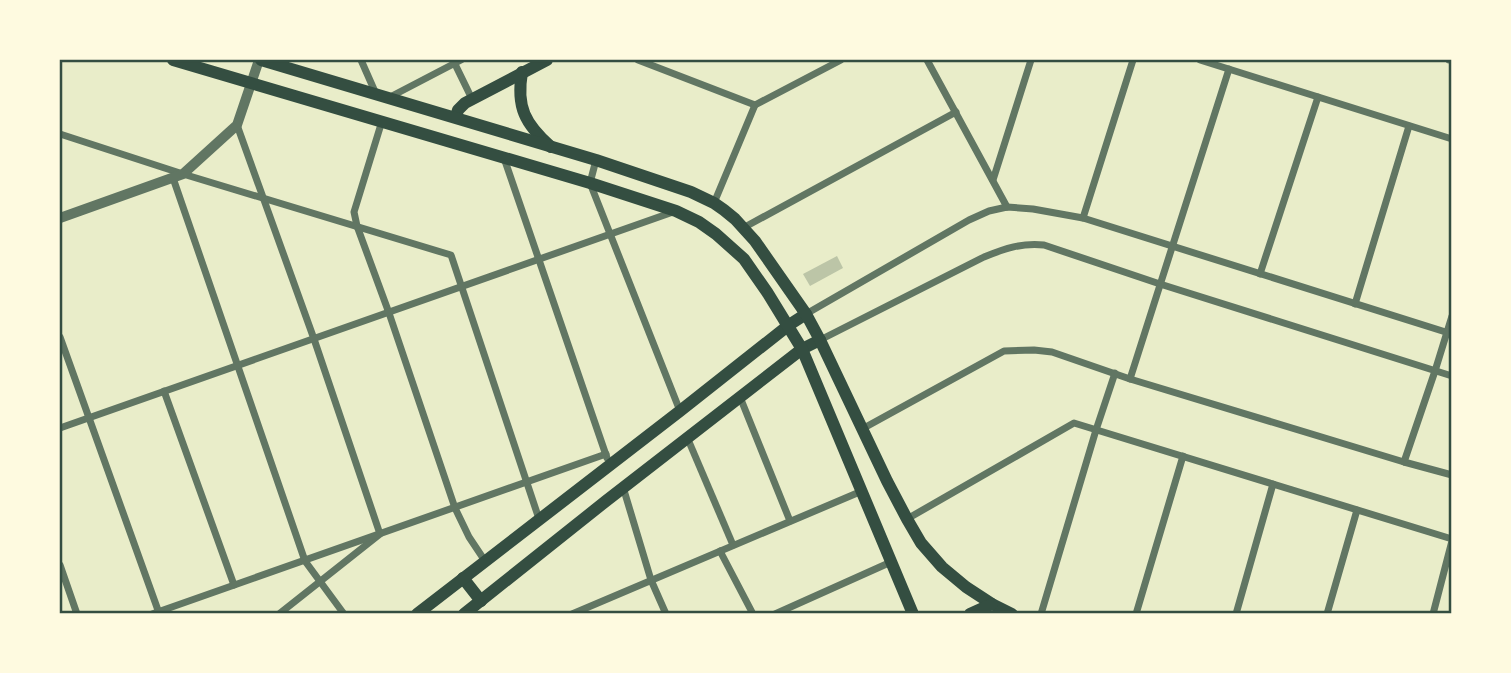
<svg xmlns="http://www.w3.org/2000/svg" width="1511" height="673" font-family="Literata,serif">
  <style>
    .building { fill: #bcc5a7 }
    .lines { fill: none; stroke-linecap: round; stroke-linejoin: round }
    .minor { stroke: #617663; stroke-width: 7 }
    .tertiary { stroke: #617663; stroke-width: 10 }
    .secondary { stroke: #344e41; stroke-width: 12 }
    .primary { stroke: #344e41; stroke-width: 12 }
    .neatline { fill: none; stroke: #344e41; stroke-width: 2.5 }
  </style>
  <rect width="100%" height="100%" fill="#e9edc9"/>
  <path class="building" d="M837 256 843 268 810 286 803 274Z"/>
  <g class="lines">
    <g class="minor">
      <path d="M361 60 376 94"/>
      <path d="M453 60 472 99"/>
      <path d="M638 60 755 105"/>
      <path d="M927 60 1007 207"/>
      <path d="M1200 60 1452 139"/>
      <path d="M1449 60H1452"/>
      <path d="M390 97 461 60"/>
      <path d="M382 121 354 212 357 226 389 313 455 508 469 537 485 561"/>
      <path d="M237 125 314 339 380 534 279 614"/>
      <path d="M60 134 183 174 451 255 539 519"/>
      <path d="M504 158 607 458"/>
      <path d="M596 160 590 183 680 411"/>
      <path d="M173 178 305 561 344 614"/>
      <path d="M993 180 1031 60"/>
      <path d="M714 203 755 105 841 60"/>
      <path d="M1083 218 1133 60"/>
      <path d="M743 228 956 112"/>
      <path d="M1260 274 1318 97"/>
      <path d="M1355 304 1409 126"/>
      <path d="M806 314 969 220 989 211 1007 207 1033 209 1083 218 1452 334"/>
      <path d="M60 337 159 613"/>
      <path d="M820 340 984 257C1006 248 1021 243 1044 245L1160 284 1452 376"/>
      <path d="M1130 379 1229 69"/>
      <path d="M164 391 234 585"/>
      <path d="M740 397 790 521"/>
      <path d="M60 428 673 212"/>
      <path d="M862 429 1004 351 1034 350 1052 352 1130 379 1404 462 1452 475"/>
      <path d="M687 437 733 545"/>
      <path d="M1404 462 1435 371 1452 316"/>
      <path d="M623 487 651 580 666 614"/>
      <path d="M907 519 1074 423 1452 539"/>
      <path d="M720 551 753 614"/>
      <path d="M60 565 77 614"/>
      <path d="M152 614 606 454"/>
      <path d="M572 614 862 491"/>
      <path d="M775 614 891 562"/>
      <path d="M1041 614 1096 430 1115 373"/>
      <path d="M1136 614 1183 456"/>
      <path d="M1236 614 1273 484"/>
      <path d="M1327 614 1357 510"/>
      <path d="M1433 614 1452 541"/>
    </g>
    <path class="tertiary" d="M60 218 183 174 237 125 259 60"/>
    <g class="secondary">
      <path d="M522 72C516 107 525 124 551 147"/>
      <path d="M456 117 458 110 465 103 547 60"/>
      <path d="M463 578 481 601"/>
      <path d="M417 614 680 411 789 325 806 314"/>
      <path d="M464 614 606 501 802 349 820 340"/>
    </g>
    <g class="primary">
      <path d="M173 60 590 183 676 211 699 222 716 234 744 259 767 292 802 349 913 614"/>
      <path d="M261 60 596 160 691 192 714 203 724 210 735 219 755 241 806 314 820 340 887 481 907 519 921 543 942 567 966 587 992 604 1012 614"/>
      <path d="M970 614 992 604"/>
    </g>
  </g>
  <rect width="1511" height="673" fill="none" stroke="#fefae0" stroke-width="122"/>
  <rect x="61" y="61" width="1389" height="551" class="neatline"/>
</svg>
